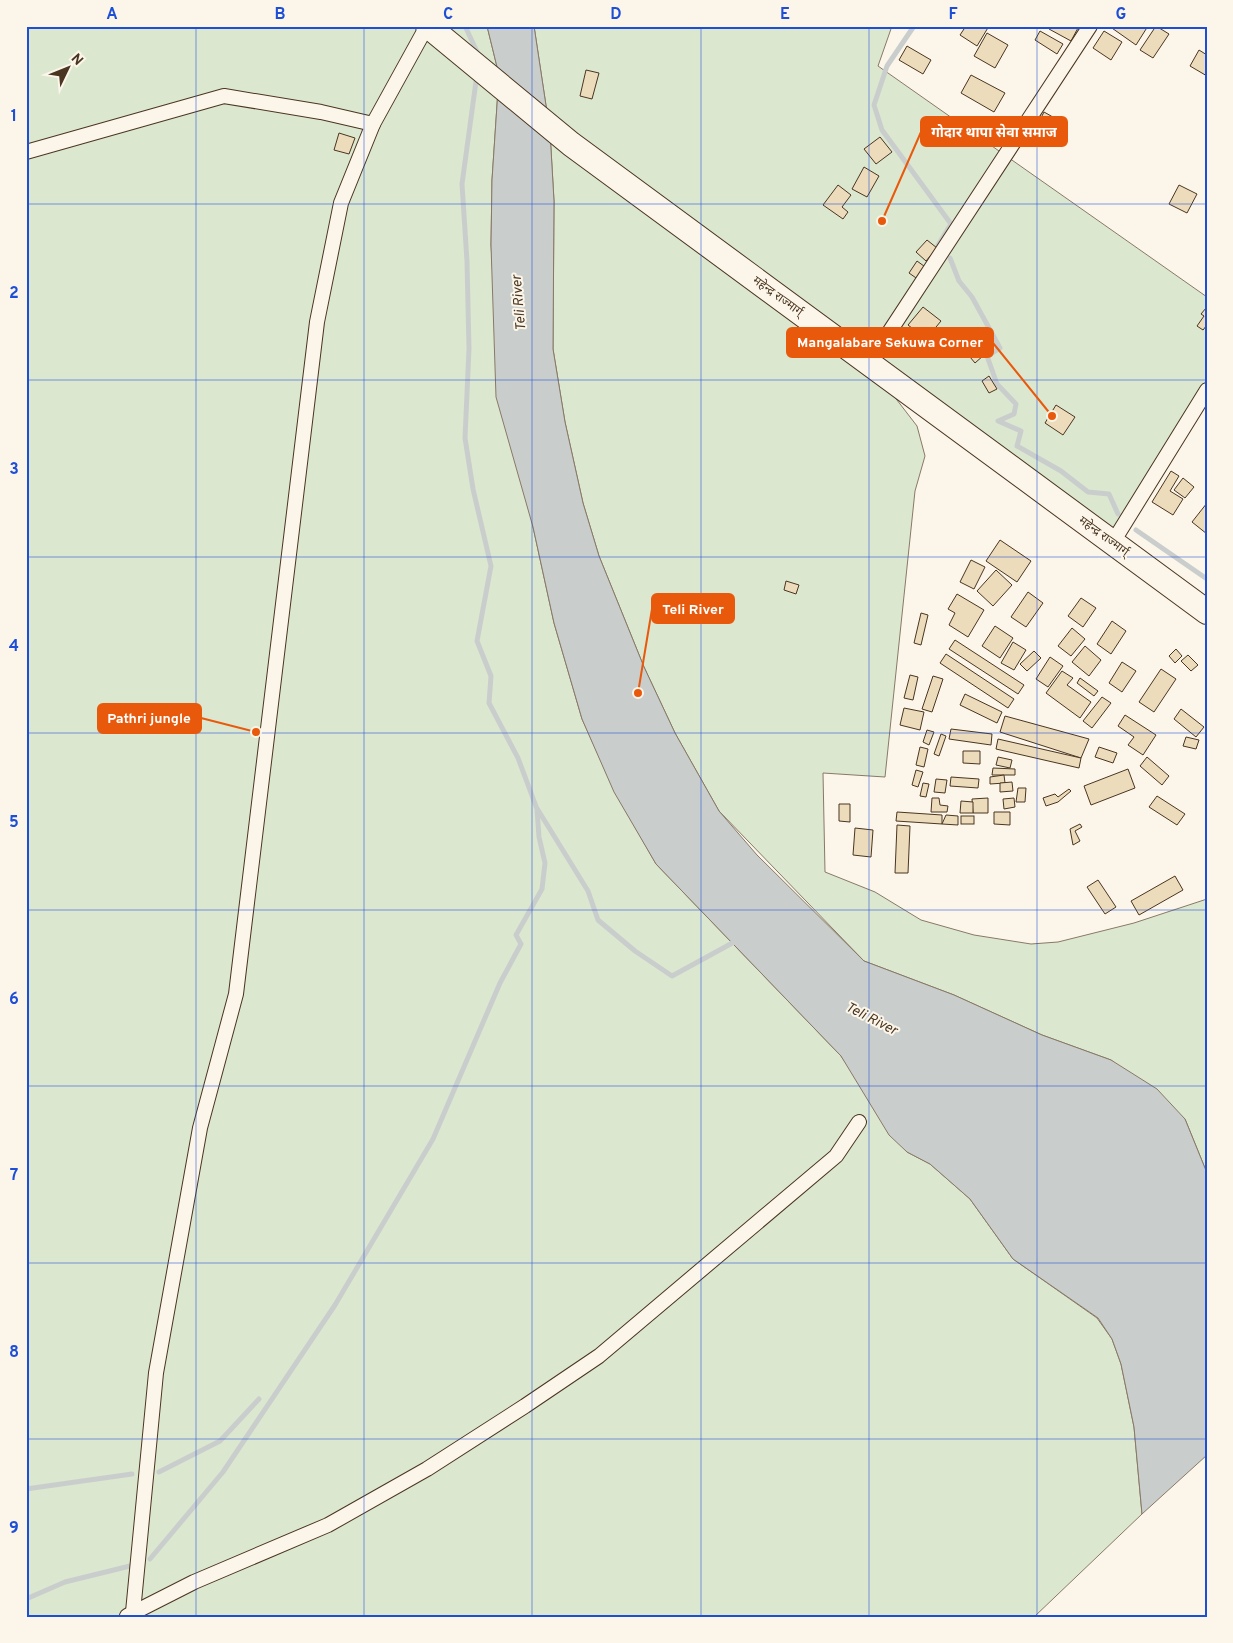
<svg xmlns="http://www.w3.org/2000/svg" width="1233" height="1643" font-family="Overpass,'Noto Sans Devanagari',sans-serif">
  <style>
    .green { fill: #dce7d0; stroke: #887966 }
    .water { fill: #c9cecd; stroke: #887966 }
    .lines { fill: none; stroke-linecap: round; stroke-linejoin: round }
    .stream { stroke: #c9cecd; stroke-width: 5 }
    .building { fill: #ecdcbc; stroke: #4a3520 }
    .minor-casing { stroke: #4a3520; stroke-width: 16 }
    .trunk-casing { stroke: #4a3520; stroke-width: 26 }
    .minor { stroke: #fbf6e9; stroke-width: 14 }
    .trunk { stroke: #fbf6e9; stroke-width: 24 }
    .grid { fill: none; stroke: #1d4ed8; stroke-width: 1; stroke-opacity: 0.55 }
    .labels { text-anchor: middle; stroke-width: 4; stroke-linejoin: round; paint-order: stroke }
    .street-label { font-size: 12px; fill: #4a3520; stroke: #fbf6e9 }
    .water-label { font-size: 14px; font-style: italic; fill: #4a3520; stroke: #fbf6e9 }
    .leader { fill: none; stroke: #e8590c; stroke-width: 2 }
    .callout-dot { fill: #e8590c; stroke: #fbf6e9; stroke-width: 2 }
    .callout { fill: #e8590c; stroke: #e8590c; stroke-width: 2 }
    .callout-label { font-size: 14px; text-anchor: middle; font-weight: bold; fill: #fff }
    .neatline { fill: none; stroke: #1d4ed8; stroke-width: 2 }
    .grid-label { font-size: 16px; text-anchor: middle; font-weight: bold; fill: #1d4ed8 }
  </style>
  <rect width="100%" height="100%" fill="#fbf6e9"/>
  <g class="green">
    <path d="M26 26H487L499 75 492 180 491 245 495 307 533 527 554 623 582 719 615 792 656 864 841 1056 907 1152 930 1164 970 1199 1013 1259 1097 1318 1112 1339 1121 1364 1134 1427 1142 1514 1034 1617H26Z"/>
    <path d="M534 26H892L878 66 1207 297V390L1113 542 870 365 917 426 925 456 915 491 885 777 823 773 825 872 875 892 921 920 974 935 1031 944 1058 942 1134 923 1207 899V1173L1185 1119 1111 1060 1042 1035 954 995 864 961 719 811 675 733 644 667 599 556 583 503 565 422 553 349 554 201 550 132Z"/>
  </g>
  <path class="water" d="M487 26H534L550 132 554 201 553 349 565 422 583 503 599 556 644 667 675 733 719 811 757 855 864 961 954 995 1042 1035 1111 1060 1157 1089 1185 1119 1207 1173V1455L1142 1514 1134 1427 1121 1364 1112 1339 1098 1318 1013 1259 970 1199 930 1164 907 1152 889 1135 841 1056 656 864 614 792 582 719 554 623 533 527 496 397 491 245 492 180 499 75Z"/>
  <g class="lines">
    <g class="stream">
      <path d="M465 26 479 56"/>
      <path d="M914 26 887 66 874 105 882 130 951 224 938 245"/>
      <path d="M950 258 959 281 972 297 1000 348 987 356 997 384 1016 404 1014 414 998 421 1021 431 1017 446 1061 471 1088 492 1109 494 1118 514"/>
      <path d="M1136 530 1207 579"/>
      <path d="M538 810 588 891 598 920 635 951 672 976 736 941"/>
      <path d="M159 1472 220 1441 259 1399"/>
      <path d="M26 1489 132 1474"/>
      <path d="M150 1559 223 1472 335 1305 433 1139 500 983 521 944 516 935 542 889 545 863 539 837 537 809 518 758 489 703 491 676 477 641 491 566 473 489 465 438 469 349 467 261 462 184 477 74"/>
      <path d="M26 1599 65 1582 130 1566"/>
    </g>
  </g>
  <g class="building">
    <path d="M966 26H989L977 46 960 35Z"/>
    <path d="M1050 26H1079L1071 41 1049 29Z"/>
    <path d="M1109 26H1148L1136 45Z"/>
    <path d="M1156 26 1169 34 1153 58 1140 50Z"/>
    <path d="M1040 31 1063 44 1057 54 1035 40Z"/>
    <path d="M1104 31 1122 42 1111 60 1093 48Z"/>
    <path d="M987 33 1008 45 995 68 974 56Z"/>
    <path d="M907 46 931 60 923 74 899 60Z"/>
    <path d="M1199 50 1207 55V76L1190 66Z"/>
    <path d="M586 70 599 73 592 99 580 96Z"/>
    <path d="M971 75 1005 93 994 112 961 93Z"/>
    <path d="M1044 112 1060 121 1048 143 1032 135Z"/>
    <path d="M339 133 355 138 349 154 334 150Z"/>
    <path d="M880 137 892 152 876 164 864 149Z"/>
    <path d="M864 167 879 176 867 197 852 189Z"/>
    <path d="M838 185 851 195 842 207 848 212 843 219 823 205Z"/>
    <path d="M1179 185 1197 194 1187 213 1169 204Z"/>
    <path d="M927 240 937 248 926 261 916 252Z"/>
    <path d="M917 261 928 269 919 280 909 273Z"/>
    <path d="M923 307 941 321 926 339 908 325Z"/>
    <path d="M1206 308 1207 325 1203 330 1197 326 1204 316 1201 314Z"/>
    <path d="M978 350 984 355 975 363 970 357Z"/>
    <path d="M989 376 997 389 989 393 982 381Z"/>
    <path d="M1056 405 1075 417 1063 435 1045 423Z"/>
    <path d="M1171 471 1179 476 1170 491 1183 499 1173 515 1152 502Z"/>
    <path d="M1183 478 1194 487 1185 498 1174 490Z"/>
    <path d="M1207 503V534L1192 522Z"/>
    <path d="M1000 540 1031 561 1017 582 986 561Z"/>
    <path d="M971 560 985 567 974 589 960 582Z"/>
    <path d="M996 570 1012 585 993 606 977 591Z"/>
    <path d="M786 581 799 585 796 594 784 590Z"/>
    <path d="M1028 592 1043 603 1026 627 1011 617Z"/>
    <path d="M957 594 984 610 968 637 949 625 955 613 948 609Z"/>
    <path d="M1081 598 1096 608 1083 627 1068 616Z"/>
    <path d="M921 613 928 615 921 645 914 643Z"/>
    <path d="M1112 621 1126 631 1111 654 1097 644Z"/>
    <path d="M995 626 1013 638 1000 658 982 646Z"/>
    <path d="M1072 628 1085 639 1071 656 1058 646Z"/>
    <path d="M955 640 1024 685 1018 694 949 649Z"/>
    <path d="M1013 642 1026 650 1014 670 1001 663Z"/>
    <path d="M1085 646 1101 660 1089 676 1072 662Z"/>
    <path d="M1176 649 1182 656 1175 663 1169 656Z"/>
    <path d="M1034 651 1041 658 1027 671 1020 664Z"/>
    <path d="M946 654 1014 699 1008 708 940 663Z"/>
    <path d="M1188 655 1198 665 1191 671 1181 661Z"/>
    <path d="M1050 657 1063 666 1048 687 1036 679Z"/>
    <path d="M1122 662 1136 671 1122 692 1109 683Z"/>
    <path d="M1161 669 1176 679 1154 712 1139 702Z"/>
    <path d="M1062 671 1073 678 1067 685 1091 702 1080 718 1046 693Z"/>
    <path d="M910 675 918 677 913 700 904 698Z"/>
    <path d="M933 676 943 679 932 712 922 709Z"/>
    <path d="M1080 678 1098 691 1094 696 1077 683Z"/>
    <path d="M965 694 1002 712 997 723 960 705Z"/>
    <path d="M1102 697 1111 703 1092 728 1083 721Z"/>
    <path d="M904 708 924 712 920 730 900 725Z"/>
    <path d="M1181 709 1204 727 1196 737 1174 719Z"/>
    <path d="M1125 715 1156 735 1143 755 1128 745 1134 737 1118 726Z"/>
    <path d="M1005 716 1089 739 1081 758 1000 732Z"/>
    <path d="M951 729 992 734 991 745 949 739Z"/>
    <path d="M927 730 934 732 929 745 923 742Z"/>
    <path d="M941 734 946 736 939 756 934 754Z"/>
    <path d="M1186 737 1199 740 1196 749 1183 746Z"/>
    <path d="M998 739 1081 758 1079 768 996 749Z"/>
    <path d="M920 747 928 749 924 767 916 765Z"/>
    <path d="M1099 747 1117 753 1113 763 1095 757Z"/>
    <path d="M963 751H980V764L963 763Z"/>
    <path d="M998 757 1012 760 1010 768 996 765Z"/>
    <path d="M1147 757 1169 776 1162 785 1140 766Z"/>
    <path d="M993 768 1015 769V775H992Z"/>
    <path d="M1128 769 1135 788 1091 805 1084 786Z"/>
    <path d="M916 770 923 772 918 787 912 785Z"/>
    <path d="M1004 775 1005 783 990 784V777Z"/>
    <path d="M951 777 979 779 978 788 950 786Z"/>
    <path d="M936 779 947 780 945 793 934 792Z"/>
    <path d="M1012 782 1013 791 1000 792V783Z"/>
    <path d="M923 783 929 784 926 797 920 796Z"/>
    <path d="M1018 788H1026L1025 802H1016Z"/>
    <path d="M1069 789 1071 791 1058 802 1046 806 1043 798 1055 794 1058 797Z"/>
    <path d="M1157 796 1185 814 1177 825 1149 807Z"/>
    <path d="M932 798H939L940 805 948 806 947 812H931Z"/>
    <path d="M988 798V813H973L972 799Z"/>
    <path d="M1014 798 1015 807 1004 809 1003 799Z"/>
    <path d="M961 801 973 802V813H960Z"/>
    <path d="M839 804H850V822L839 821Z"/>
    <path d="M897 812 942 815V824L896 821Z"/>
    <path d="M994 812H1010V825L994 824Z"/>
    <path d="M946 815 958 816V825L942 824Z"/>
    <rect x="961" y="816" width="13" height="8"/>
    <path d="M1080 824 1082 827 1075 831 1080 841 1073 845 1070 829Z"/>
    <path d="M897 825 910 826 908 873H895Z"/>
    <path d="M855 828 873 830 871 857 853 855Z"/>
    <path d="M1175 876 1183 890 1139 915 1131 901Z"/>
    <path d="M1098 880 1116 907 1105 914 1087 887Z"/>
  </g>
  <g class="lines">
    <defs>
      <g id="minor">
        <path d="M26 152 224 96 321 112 373 124 427 26"/>
        <path d="M869 363 1090 26"/>
        <path d="M1113 542 1207 390"/>
        <path d="M133 1612 156 1373 200 1128 236 994 317 322 341 203 373 124"/>
        <path d="M127 1616 194 1582 328 1525 427 1469 525 1406 599 1356 836 1156 859 1122"/>
      </g>
      <path id="trunk" d="M428 26 571 144 1207 612"/>
    </defs>
    <use href="#minor" class="minor-casing"/>
    <use href="#trunk" class="trunk-casing"/>
    <use href="#minor" class="minor"/>
    <use href="#trunk" class="trunk"/>
  </g>
  <path class="grid" d="M196 26V1617M364 26V1617M532 26V1617M701 26V1617M869 26V1617M1037 26V1617M26 204H1207M26 380H1207M26 557H1207M26 733H1207M26 910H1207M26 1086H1207M26 1263H1207M26 1439H1207"/>
  <g class="labels">
    <g class="street-label">
      <text transform="translate(778 296) rotate(36)" y="4">महेन्द्र राज्मार्ग्</text>
      <text transform="translate(1104 536) rotate(36)" y="4">महेन्द्र राज्मार्ग्</text>
    </g>
    <g class="water-label">
      <text transform="translate(518 303) rotate(-95)" y="5">Teli River</text>
      <text transform="translate(872 1018) rotate(27)" y="5">Teli River</text>
    </g>
  </g>
  <path class="leader" d="M882 221L921 132M1052 416L993 343M638 693L652 609M256 732L201 718"/>
  <g class="callout-dot">
    <circle cx="882" cy="221" r="5"/>
    <circle cx="1052" cy="416" r="5"/>
    <circle cx="638" cy="693" r="5"/>
    <circle cx="256" cy="732" r="5"/>
  </g>
  <g class="callout">
    <rect x="921" y="117" width="146" height="29" rx="5"/>
    <rect x="787" y="328" width="206" height="29" rx="5"/>
    <rect x="652" y="594" width="82" height="29" rx="5"/>
    <rect x="98" y="704" width="103" height="29" rx="5"/>
  </g>
  <g class="callout-label">
    <text x="994" y="137">गोदार थापा सेवा समाज</text>
    <text x="890" y="347">Mangalabare Sekuwa Corner</text>
    <text x="693" y="614">Teli River</text>
    <text x="149" y="723">Pathri jungle</text>
  </g>
  <rect width="1233" height="1643" fill="none" stroke="#fbf6e9" stroke-width="55"/>
  <g transform="translate(68 68) rotate(47)" stroke="#fbf6e9" stroke-width="4" paint-order="stroke">
  <path d="M0-4L9 19L0 12L-9 19Z" fill="#4a3520"/>
  <text y="-8" font-size="14" font-weight="bold" text-anchor="middle" fill="#4a3520">N</text>
  </g>
  <rect x="28" y="28" width="1178" height="1588" class="neatline"/>
  <g class="grid-label">
    <text x="112" y="19">A</text>
    <text x="280" y="19">B</text>
    <text x="448" y="19">C</text>
    <text x="616" y="19">D</text>
    <text x="785" y="19">E</text>
    <text x="953" y="19">F</text>
    <text x="1121" y="19">G</text>
    <text x="14" y="121">1</text>
    <text x="14" y="298">2</text>
    <text x="14" y="474">3</text>
    <text x="14" y="651">4</text>
    <text x="14" y="827">5</text>
    <text x="14" y="1004">6</text>
    <text x="14" y="1180">7</text>
    <text x="14" y="1357">8</text>
    <text x="14" y="1533">9</text>
  </g>
</svg>
